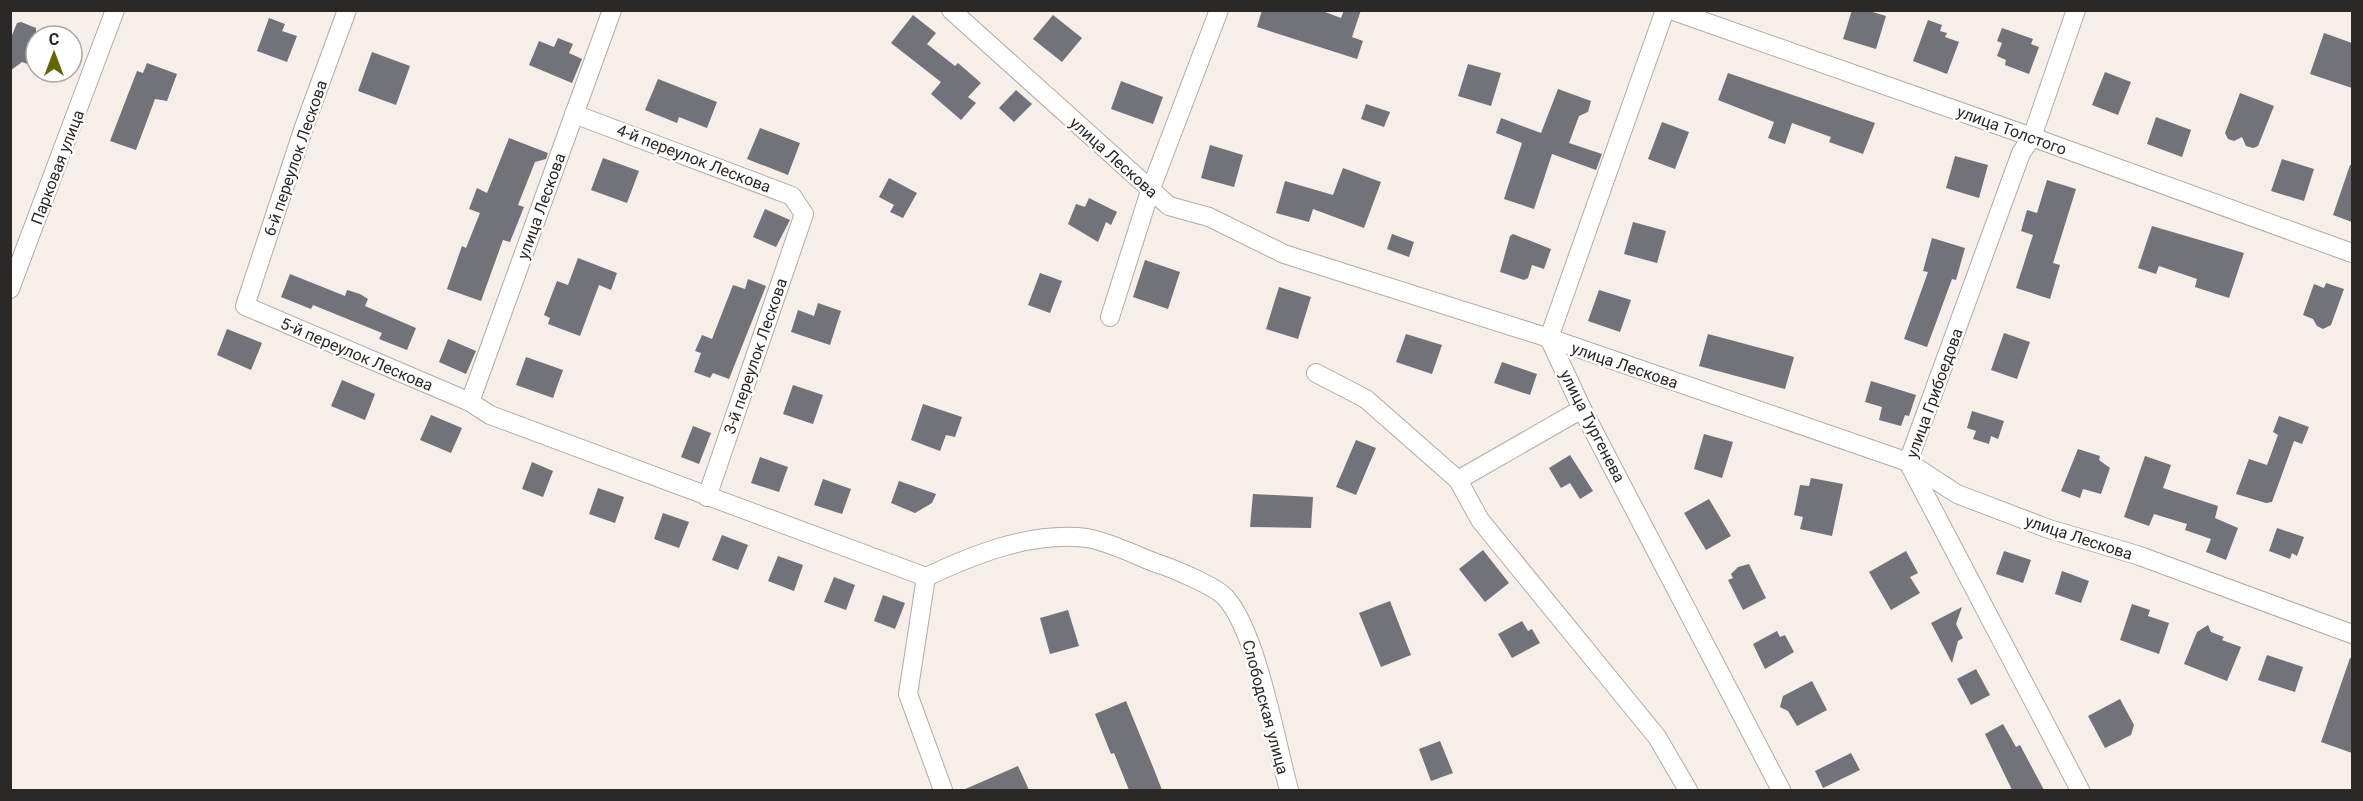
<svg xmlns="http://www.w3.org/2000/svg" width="2363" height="801" font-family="Roboto,sans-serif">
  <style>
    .building { fill: #727279 }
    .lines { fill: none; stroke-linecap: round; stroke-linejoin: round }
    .minor-casing { stroke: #b2aba6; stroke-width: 20 }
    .minor { stroke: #fff; stroke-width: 18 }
    .labels { text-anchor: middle; stroke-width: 5; stroke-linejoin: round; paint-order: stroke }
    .street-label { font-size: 16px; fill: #2b2927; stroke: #fff }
  </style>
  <rect width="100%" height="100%" fill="#f5eee9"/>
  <g class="building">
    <path d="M1262 10H1320L1341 18 1344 10H1361L1352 37 1363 41 1357 59 1257 27Z"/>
    <path d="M1852 10H1866L1886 16 1876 49 1843 39Z"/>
    <path d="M913 15 936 33 927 44 955 66 958 63 981 83 968 97 976 103 961 120 931 94 941 82 891 43Z"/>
    <path d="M1053 15 1082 38 1062 62 1033 39Z"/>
    <path d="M269 18 285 24 282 31 297 36 287 62 257 51Z"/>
    <path d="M1928 20 1942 25 1940 31 1947 33 1945 37 1959 42 1947 74 1913 61Z"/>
    <path d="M21 22 36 28V67L22 62 10 71V40L17 23Z"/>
    <path d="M2002 28 2033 39 2031 44 2039 47 2029 74 2005 65 2006 60 1997 56 2002 43 1997 41Z"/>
    <path d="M2324 33 2352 43V88L2310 74Z"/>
    <path d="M558 38 573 44 569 53 582 59 572 83 529 65 539 41 554 47Z"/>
    <path d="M372 52 410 66 396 105 358 91Z"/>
    <path d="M147 63 177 74 167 101 155 99 136 150 110 141 137 71 143 73Z"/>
    <path d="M1468 64 1501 73 1491 106 1458 96Z"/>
    <path d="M2105 72 2131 82 2118 115 2092 105Z"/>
    <path d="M1728 73 1875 123 1863 154 1829 142 1831 137 1792 123 1785 144 1768 138 1774 122 1718 100Z"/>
    <path d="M658 79 717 102 707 128 679 117 677 123 645 110Z"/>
    <path d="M1121 81 1163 97 1153 124 1111 109Z"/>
    <path d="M1558 89 1591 101 1588 112 1579 116 1569 143 1602 154 1596 170 1552 154 1534 209 1504 199 1522 143 1496 133 1501 118 1541 133Z"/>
    <path d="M1016 90 1032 104 1014 122 999 108Z"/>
    <path d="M2240 93 2274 106 2258 146 2253 148 2246 146 2242 137 2234 141 2228 139 2225 133Z"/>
    <path d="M1366 104 1390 112 1384 127 1361 119Z"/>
    <path d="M2156 117 2191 130 2182 157 2147 144Z"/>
    <path d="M1662 122 1689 132 1675 169 1648 159Z"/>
    <path d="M760 128 800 143 788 175 747 159Z"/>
    <path d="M509 138 548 153 546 159 535 162 518 205 524 207 510 242 503 240 481 301 447 289 462 246 466 248 480 213 469 209 477 188 487 193Z"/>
    <path d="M1210 145 1243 155 1234 187 1201 178Z"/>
    <path d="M1955 156 1988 165 1979 198 1946 188Z"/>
    <path d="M603 158 639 171 627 203 591 190Z"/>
    <path d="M2282 159 2314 169 2304 201 2271 191Z"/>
    <path d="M2350 165H2352V222L2333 215Z"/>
    <path d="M1343 168 1381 182 1364 228 1313 209 1309 222 1276 213 1285 181 1333 195Z"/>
    <path d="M889 178 917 193 903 218 890 212 894 205 879 197Z"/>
    <path d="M2047 180 2076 189 2053 263 2060 265 2050 299 2016 288 2033 235 2021 231 2027 210 2037 213Z"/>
    <path d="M1089 198 1117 212 1111 225 1106 222 1098 242 1068 224 1076 204 1085 207Z"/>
    <path d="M765 209 790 220 776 247 753 237Z"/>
    <path d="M1633 222 1666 231 1657 263 1624 254Z"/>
    <path d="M2152 226 2244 253 2229 298 2195 287 2197 279 2159 266 2156 274 2138 268Z"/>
    <path d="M1392 234 1414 242 1409 257 1387 249Z"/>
    <path d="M1513 234 1551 249 1544 269 1532 265 1528 278 1524 280 1500 272 1510 236Z"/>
    <path d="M1932 238 1965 248 1956 280 1952 279 1927 347 1904 339 1928 272 1923 271Z"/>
    <path d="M578 258 617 273 611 290 599 285 580 336 548 324 550 318 544 315 557 281 568 285Z"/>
    <path d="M1145 260 1180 272 1168 309 1133 297Z"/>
    <path d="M1040 273 1062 281 1050 313 1028 305Z"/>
    <path d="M290 274 345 296 347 290 360 294 368 299 365 306 416 328 407 350 379 339 382 333 313 305 311 309 281 297Z"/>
    <path d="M748 279 766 286 729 379 713 373 710 378 694 372 701 353 695 351 702 335 712 339 733 285 745 289Z"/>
    <path d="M2326 283 2344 289 2331 325 2323 329 2317 326 2313 319 2303 315 2314 284 2324 288Z"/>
    <path d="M1279 287 1311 297 1298 339 1266 329Z"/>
    <path d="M1599 290 1631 300 1620 332 1588 321Z"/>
    <path d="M818 303 841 311 830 345 791 332 798 310 814 316Z"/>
    <path d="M227 329 262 343 251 370 217 355Z"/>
    <path d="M2004 333 2030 342 2017 379 1991 370Z"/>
    <path d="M1406 334 1442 345 1432 374 1396 362Z"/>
    <path d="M1708 334 1794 357 1785 389 1699 366Z"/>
    <path d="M448 339 476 351 466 374 439 362Z"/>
    <path d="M526 357 563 370 553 398 516 385Z"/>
    <path d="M1502 362 1537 374 1530 395 1494 383Z"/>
    <path d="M342 380 375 394 365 420 331 406Z"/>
    <path d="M1871 381 1916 395 1909 416 1905 415 1901 426 1879 420 1882 407 1865 402Z"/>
    <path d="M793 385 823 395 813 424 783 414Z"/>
    <path d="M923 404 962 417 955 437 946 435 940 451 911 440Z"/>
    <path d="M1972 411 2004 421 1998 439 1991 436 1989 444 1973 439 1976 431 1967 428Z"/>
    <path d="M431 415 462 428 451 453 420 440Z"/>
    <path d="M2279 416 2309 427 2302 444 2294 441 2272 502 2266 503 2236 494 2249 459 2267 465 2278 435 2273 432Z"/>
    <path d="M693 426 711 433 699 464 681 457Z"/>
    <path d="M1704 434 1733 442 1722 478 1694 469Z"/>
    <path d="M1356 440 1376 448 1356 495 1336 487Z"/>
    <path d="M2078 449 2100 456 2099 460 2110 468 2101 494 2083 489 2080 498 2061 491Z"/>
    <path d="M1570 455 1593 491 1580 499 1570 483 1561 488 1549 468Z"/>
    <path d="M2145 456 2171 465 2163 488 2218 506 2215 518 2238 528 2226 560 2206 552 2211 539 2185 530 2187 524 2154 514 2149 526 2124 517Z"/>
    <path d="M760 457 788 467 779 492 751 483Z"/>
    <path d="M532 462 553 471 543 497 522 489Z"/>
    <path d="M1811 478 1843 484 1832 536 1800 529 1803 517 1794 515 1800 485 1809 486Z"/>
    <path d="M823 479 851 489 842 514 814 505Z"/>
    <path d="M899 481 936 494 932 503 915 513 891 503Z"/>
    <path d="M598 488 624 497 615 523 589 514Z"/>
    <path d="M1253 494 1313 497 1311 528 1250 527Z"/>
    <path d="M1709 499 1731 536 1706 550 1684 513Z"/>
    <path d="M663 513 689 522 679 548 654 539Z"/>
    <path d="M2277 528 2304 537 2297 556 2292 553 2290 559 2269 551Z"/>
    <path d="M722 535 748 545 738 570 712 560Z"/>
    <path d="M1483 550 1509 583 1485 602 1459 569Z"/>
    <path d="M1906 551 1918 573 1910 577 1920 593 1891 610 1869 572Z"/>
    <path d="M2004 551 2031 560 2023 583 1996 574Z"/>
    <path d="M778 556 803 565 794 591 768 581Z"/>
    <path d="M1749 564 1766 598 1743 610 1728 580 1733 578 1731 574 1738 567Z"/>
    <path d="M2062 571 2089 581 2081 603 2055 594Z"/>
    <path d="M834 577 855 585 846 610 824 602Z"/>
    <path d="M883 595 905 603 895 629 874 621Z"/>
    <path d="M1390 601 1411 655 1381 667 1359 613Z"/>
    <path d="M2132 604 2150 610 2148 616 2169 623 2159 654 2120 640Z"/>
    <path d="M1962 607 1956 624 1963 638 1958 641 1952 663 1931 623Z"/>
    <path d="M1068 610 1079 646 1050 654 1040 618Z"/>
    <path d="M1522 621 1528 631 1532 629 1540 643 1512 658 1498 634Z"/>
    <path d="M2208 625 2211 632 2224 637 2222 640 2241 647 2227 681 2184 664 2197 632Z"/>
    <path d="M1777 631 1780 637 1785 635 1794 652 1765 669 1753 644Z"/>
    <path d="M2267 655 2303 667 2295 692 2258 680Z"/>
    <path d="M2350 658 2352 659V753L2321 742Z"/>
    <path d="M1976 669 1990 695 1971 705 1957 679Z"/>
    <path d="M1812 681 1827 710 1797 726 1788 711 1780 707 1783 696Z"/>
    <path d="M2120 699 2134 725 2131 735 2105 748 2088 716Z"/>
    <path d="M1126 701 1153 767 1162 790H1129L1114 753 1111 754 1095 714Z"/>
    <path d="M2003 724 2016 747 2020 745 2044 790H2012L1985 734Z"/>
    <path d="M1440 741 1453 773 1431 781 1419 749Z"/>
    <path d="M1851 753 1860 770 1823 788 1815 771Z"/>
    <path d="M1018 766 1029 790H963Z"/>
  </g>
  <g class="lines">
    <defs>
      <g id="minor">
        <path d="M347 10 304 127 245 306 470 402 490 415 926 577"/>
        <path d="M951 10 1169 206 1209 217 1284 254 1549 338 1908 462 1957 494 2049 529 2137 555 2352 634"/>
        <path d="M1665 10 1549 338 1582 409 1781 790"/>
        <path d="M1671 10 2032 137 2352 253"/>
        <path d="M2076 10 2032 137 2021 153 1908 462 2080 790"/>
        <path d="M574 114 792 196 804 214 707 497"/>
        <path d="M10 289 115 10"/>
        <path d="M1110 317 1150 191 1219 10"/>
        <path d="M1316 373 1366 399 1458 480 1480 520 1657 737 1688 790"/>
        <path d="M470 402 612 10"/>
        <path d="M1458 480 1582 409"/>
        <path d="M926 577C975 554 1032 531 1087 538 1110 542 1135 555 1156 563 1172 568 1215 586 1225 597 1257 631 1276 743 1289 790"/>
        <path d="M926 577 908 694 943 790"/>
      </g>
    </defs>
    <use href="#minor" class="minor-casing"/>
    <use href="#minor" class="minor"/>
  </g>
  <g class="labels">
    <g class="street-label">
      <text transform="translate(2012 130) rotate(20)" y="6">улица Толстого</text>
      <text transform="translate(1114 157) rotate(42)" y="6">улица Лескова</text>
      <text transform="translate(295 158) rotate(-71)" y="6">6-й переулок Лескова</text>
      <text transform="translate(694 158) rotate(21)" y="6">4-й переулок Лескова</text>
      <text transform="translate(57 167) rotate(-69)" y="6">Парковая улица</text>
      <text transform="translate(541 206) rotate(-70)" y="6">улица Лескова</text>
      <text transform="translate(357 354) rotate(23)" y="6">5-й переулок Лескова</text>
      <text transform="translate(755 356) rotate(-71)" y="6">3-й переулок Лескова</text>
      <text transform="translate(1625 365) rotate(19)" y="6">улица Лескова</text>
      <text transform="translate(1934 393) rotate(-70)" y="6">улица Грибоедова</text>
      <text transform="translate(1593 426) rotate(63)" y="6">улица Тургенева</text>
      <text transform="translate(2079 537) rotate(18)" y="6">улица Лескова</text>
      <text transform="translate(1266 707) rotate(75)" y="6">Слободская улица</text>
    </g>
  </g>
  <rect width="2363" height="801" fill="none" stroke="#2b2927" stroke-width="24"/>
  <g transform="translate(54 54)"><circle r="28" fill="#ffffff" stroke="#aaa9a9" stroke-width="1.5"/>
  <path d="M0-4.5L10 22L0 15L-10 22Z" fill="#636603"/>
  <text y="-9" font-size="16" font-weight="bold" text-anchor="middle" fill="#2b2927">С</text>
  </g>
</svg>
